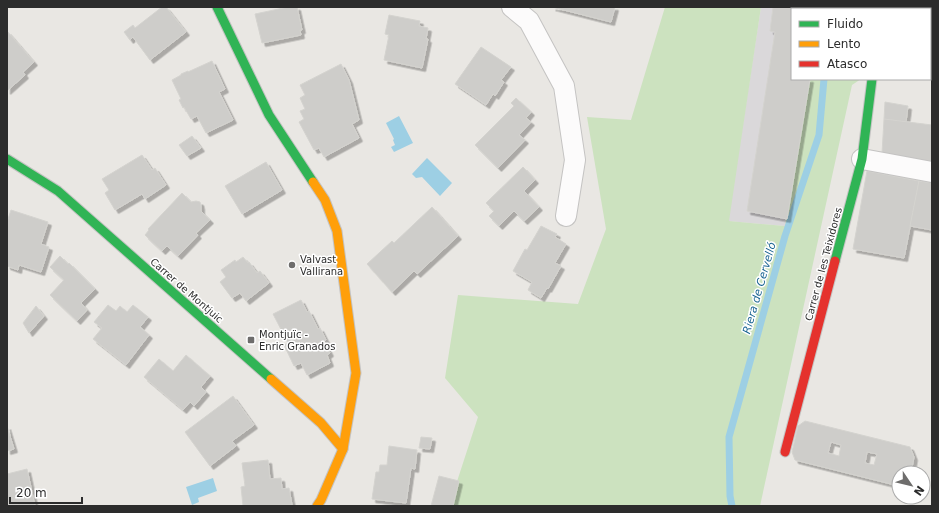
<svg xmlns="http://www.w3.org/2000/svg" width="939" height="513" font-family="'DejaVu Sans',sans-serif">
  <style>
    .industrial { fill: #dad8da }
    .green { fill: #cce2bf }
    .water { fill: #9dcfe4 }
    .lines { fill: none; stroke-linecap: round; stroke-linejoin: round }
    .stream { stroke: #9dcfe4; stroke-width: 7 }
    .building { fill: #cecdca; stroke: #d4d3cf; fill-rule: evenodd; filter: url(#shadow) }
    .street-casing { stroke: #c4c3c2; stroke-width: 22 }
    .fast-casing { stroke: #c4c3c2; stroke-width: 11 }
    .slow-casing { stroke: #c4c3c2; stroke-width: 11 }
    .jam-casing { stroke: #c4c3c2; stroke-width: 11 }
    .street { stroke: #fcfbfb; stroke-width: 20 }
    .fast { stroke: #30b455; stroke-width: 9 }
    .slow { stroke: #ff9f0a; stroke-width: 9 }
    .jam { stroke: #e5322d; stroke-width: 9 }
    .poi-dot { fill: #6e6d6c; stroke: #fff; stroke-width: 1.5 }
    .labels { text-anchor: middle; stroke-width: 3; stroke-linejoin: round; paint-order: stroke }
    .poi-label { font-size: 10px; fill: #2c2c2c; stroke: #fff; text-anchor: start }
    .street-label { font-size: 10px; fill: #2c2c2c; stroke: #fff }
    .water-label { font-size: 11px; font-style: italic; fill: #1a6492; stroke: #fff }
  </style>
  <defs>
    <filter id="shadow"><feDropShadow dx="3.5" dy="3.5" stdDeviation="0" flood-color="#0004"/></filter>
  </defs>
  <rect width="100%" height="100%" fill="#e9e7e3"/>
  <path class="industrial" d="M761 7H836L835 9H792V79H808L785 226 728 221Z"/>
  <g class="green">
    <path d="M665 7H761L729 221 785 226 808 79H861L852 85 760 506H449L478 417 445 378 458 295 578 304 606 229 587 117 631 120Z"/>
    <path d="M836 7H932V36L930 37V9H835Z"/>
  </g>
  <g class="water">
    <path d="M399 116 413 143 394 152 391 147 395 145 393 140 394 139 386 123Z"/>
    <path d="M427 158 452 183 440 196 422 177 416 178 412 174Z"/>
    <path d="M213 478 217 491 198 498 199 502 192 505 186 487Z"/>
  </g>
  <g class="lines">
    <g class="stream">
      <path d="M853 9 854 7"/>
      <path d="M732 506 730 496 729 437 785 236 819 135 824 79"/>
    </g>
  </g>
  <g class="building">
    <path d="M162 7H166L186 32 150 60 133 37 130 40 124 32 133 25 135 28Z"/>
    <path d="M288 7H297L302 30H300L301 35 262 43 255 14Z"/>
    <path d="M552 7H615L611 22Z"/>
    <path d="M773 7H830V9H792V79H810L787 219 747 211 775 32 770 31Z"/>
    <path d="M389 15 420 21 419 26 428 28 426 39H428L422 68 384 60 389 35 385 34Z"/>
    <path d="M7 31 34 62 23 72 25 75 7 91Z"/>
    <path d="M481 47 511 67 501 80 504 82 495 96 493 94 486 105 455 84Z"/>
    <path d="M212 61 225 89 219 92 233 120 206 133 197 116 191 119 184 107 183 108 179 100 181 99 172 80 181 75V74L188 71V72L190 71Z"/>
    <path d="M341 64 349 80 359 120 352 124 359 138 324 157 319 148 314 150 299 122 304 119 300 111 305 109 300 98 305 95 300 85Z"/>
    <path d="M516 98 531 112 526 118 531 122 519 135 525 140 498 168 475 145 514 106 511 103Z"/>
    <path d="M885 102 908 106 906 122 884 119Z"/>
    <path d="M884 119 932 125 931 132H932V163L882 153Z"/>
    <path d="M192 136 201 148 187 156 179 145Z"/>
    <path d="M142 155 152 170 155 168 166 185 145 199 142 194 115 210 105 193 109 190 102 179Z"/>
    <path d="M266 162 282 190 242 214 225 186Z"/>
    <path d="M523 167 535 180 524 191 539 207 524 221 514 211 499 226 489 216 494 211 486 203Z"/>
    <path d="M867 171 919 181 904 258 853 249Z"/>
    <path d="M919 181 932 183V230L910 226Z"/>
    <path d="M182 193 191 202 196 201 200 202 201 206V211L210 220 196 233 198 235 178 256 167 246 162 251 145 235 149 230 148 229Z"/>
    <path d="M432 207 458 236 417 274 414 271 392 292 367 264 392 241 394 243Z"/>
    <path d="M11 210 48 222 41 244 49 247 41 272 19 265 18 270 7 266V222Z"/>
    <path d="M541 226 557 234 555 237 566 244 555 263 561 266 548 289 547 288 541 298 528 290 532 282 513 271 525 249 527 250Z"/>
    <path d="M60 256 68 264 69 263 95 289 81 303 87 310 77 321 50 295 64 280 50 267Z"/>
    <path d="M243 257 248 263 249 262 257 273 260 271 269 283 246 301 240 293 232 298 220 282 226 277 221 270 235 260 236 262Z"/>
    <path d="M301 300 307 312 309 311 318 329 320 328 326 340 324 341 330 353 327 355 330 363 307 375 301 363 294 366 284 345 288 343 273 314Z"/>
    <path d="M108 305 116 311 120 306 127 312 133 305 148 317 140 327 149 335 126 365 93 339 102 328 94 322Z"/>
    <path d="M36 306 44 316 29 333 23 323Z"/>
    <path d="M186 355 210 376 201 387 206 392 194 406 190 402 183 410 144 377 159 359 173 371Z"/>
    <path d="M233 396 254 425 232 441 236 446 210 466 185 432Z"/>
    <path d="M805 421 910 447 914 457 911 473H899V486L795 460 792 452 798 426ZM831 442 841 445 839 456 828 453ZM867 452 877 454 874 465 865 463Z"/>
    <path d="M7 426 14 449 7 451Z"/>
    <path d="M421 437 432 438 430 449 419 448Z"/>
    <path d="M389 446 417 450 415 469 411 468 406 503 372 499 376 472H379L380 465H387Z"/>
    <path d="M268 460 270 479 281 478 282 489 289 488 292 505 243 506 241 487 245 486 242 463Z"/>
    <path d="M27 469 35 506H7V474Z"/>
    <path d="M439 476 459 481 453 506H431Z"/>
  </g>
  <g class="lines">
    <defs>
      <g id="street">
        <path d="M512 7 529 21 564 86 575 160 566 216"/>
        <path d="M862 159 932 172"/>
      </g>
      <g id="fast">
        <path d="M217 7 269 115 313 182"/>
        <path d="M7 159 58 191 271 379"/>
        <path d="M835 261 862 159 872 79"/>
      </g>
      <g id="slow">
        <path d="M313 182 325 200 337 231 356 373 343 449 321 500 317 506"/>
        <path d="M271 379 321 423 343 449"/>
      </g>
      <path id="jam" d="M785 452 835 261"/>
    </defs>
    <use href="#street" class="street-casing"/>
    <use href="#fast" class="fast-casing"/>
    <use href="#slow" class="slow-casing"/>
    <use href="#jam" class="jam-casing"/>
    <use href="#street" class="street"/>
    <use href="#fast" class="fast"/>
    <use href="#slow" class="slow"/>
    <use href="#jam" class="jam"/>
  </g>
  <g class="poi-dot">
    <circle cx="292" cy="265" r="4"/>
    <rect x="247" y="336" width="8" height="8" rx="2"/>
  </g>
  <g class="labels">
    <g class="poi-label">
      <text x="300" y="263">Valvast<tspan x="300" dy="12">Vallirana</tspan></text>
      <text x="259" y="338">Montjuïc -<tspan x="259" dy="12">Enric Granados</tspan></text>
    </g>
    <g class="street-label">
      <text transform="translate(823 264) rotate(-75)" y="4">Carrer de les Teixidores</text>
      <text transform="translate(187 290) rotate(41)" y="4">Carrer de Montjuic</text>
    </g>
    <g class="water-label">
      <text transform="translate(759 288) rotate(-74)" y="4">Riera de Cervelló</text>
    </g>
  </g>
  <rect width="939" height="513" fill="none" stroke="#2c2c2c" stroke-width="16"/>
  <rect x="791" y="8" width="140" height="72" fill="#ffffff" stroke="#ababab"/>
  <rect x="799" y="21" width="20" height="6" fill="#30b455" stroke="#ababab"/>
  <text x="827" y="28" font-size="12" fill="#2c2c2c">Fluido</text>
  <rect x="799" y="41" width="20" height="6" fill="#ff9f0a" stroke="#ababab"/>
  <text x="827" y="48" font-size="12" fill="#2c2c2c">Lento</text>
  <rect x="799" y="61" width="20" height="6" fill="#e5322d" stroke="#ababab"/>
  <text x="827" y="68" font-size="12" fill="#2c2c2c">Atasco</text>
  <g transform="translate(911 485) rotate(125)"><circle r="19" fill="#ffffff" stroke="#ababab"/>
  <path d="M0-3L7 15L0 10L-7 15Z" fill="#6e6d6c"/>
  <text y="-6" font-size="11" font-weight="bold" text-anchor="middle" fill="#2c2c2c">N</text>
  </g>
  <path d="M10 497v6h72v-6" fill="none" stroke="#2c2c2c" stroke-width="2"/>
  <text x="16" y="497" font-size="12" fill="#2c2c2c" stroke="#ffffff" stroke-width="3" paint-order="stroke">20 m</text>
</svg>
